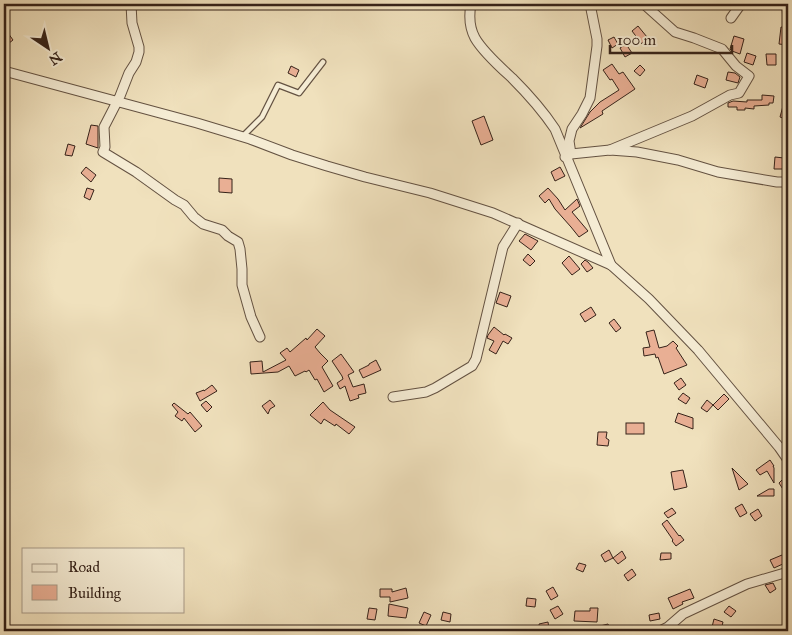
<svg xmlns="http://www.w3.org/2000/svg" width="792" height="635" font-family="'IM FELL Great Primer',serif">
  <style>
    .building { fill: #e9af94; stroke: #352219 }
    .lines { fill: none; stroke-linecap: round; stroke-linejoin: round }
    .service-casing { stroke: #645242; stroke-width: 7 }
    .minor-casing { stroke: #645242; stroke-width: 11 }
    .service { stroke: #f5ecd4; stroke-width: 4.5 }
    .minor { stroke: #f5ecd4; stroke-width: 9 }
  </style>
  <rect width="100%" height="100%" fill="#f0e1bd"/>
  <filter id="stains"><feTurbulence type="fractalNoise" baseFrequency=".004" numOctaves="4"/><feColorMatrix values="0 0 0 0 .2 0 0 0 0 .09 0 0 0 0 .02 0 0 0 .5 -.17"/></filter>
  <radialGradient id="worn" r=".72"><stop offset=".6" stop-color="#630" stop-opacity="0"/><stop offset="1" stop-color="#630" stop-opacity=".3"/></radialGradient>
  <g class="building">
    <path d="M782 4H788V24L783 25Z"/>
    <path d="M638 26 647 37 642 44 632 31Z"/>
    <path d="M781 27 788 28V45L779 44Z"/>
    <path d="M8 33 13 40 4 47V37Z"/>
    <path d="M734 36 744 39 740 54 732 51 730 49Z"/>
    <path d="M614 37 618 44 612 48 608 40Z"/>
    <path d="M626 44 632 53 625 57 620 48Z"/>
    <path d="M747 53 756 56 753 65 744 62Z"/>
    <path d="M766 54H776V65H767Z"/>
    <path d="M612 64 619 74 623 72 635 89 602 111 603 114 580 128 590 112 600 102 619 90 612 79 610 80 603 70Z"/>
    <path d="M640 65 645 70 640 76 634 71Z"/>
    <path d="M291 66 299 70 296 77 288 73Z"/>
    <path d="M728 72 735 73 740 77 738 83 726 80Z"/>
    <path d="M697 75 708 79 705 88 694 84Z"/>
    <path d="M762 95 774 96 773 103H769V105L754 106V109L745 108V110H737V107H728V103L733 101 747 102V100H762Z"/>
    <path d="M786 95 788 96V120L780 117Z"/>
    <path d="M484 116 493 140 481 145 472 121Z"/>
    <path d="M91 125 98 126V148L86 144Z"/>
    <path d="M68 144 75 146 72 156 65 155Z"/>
    <path d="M775 157 784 158 783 169H774Z"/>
    <path d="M86 167 96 175 91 182 81 173Z"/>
    <path d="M560 167 565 176 555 181 551 172Z"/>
    <path d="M219 178 232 179V193L219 192Z"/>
    <path d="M87 188 94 190 90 200 84 197Z"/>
    <path d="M548 188 558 199 565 210 577 199 580 206 572 212 588 231 579 237 571 227 555 209 549 199 545 203 539 196Z"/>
    <path d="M525 234 538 241 531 250 519 241Z"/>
    <path d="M528 254 535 261 530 266 523 260Z"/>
    <path d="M569 256 580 269 572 275 562 263Z"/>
    <path d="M585 260 588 262 593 268 587 272 581 264Z"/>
    <path d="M500 292 511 296 507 307 496 303Z"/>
    <path d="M591 307 596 315 585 322 580 314Z"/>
    <path d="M614 319 621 328 616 332 609 323Z"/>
    <path d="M494 327 504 335 505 334 512 338 508 344 503 341 496 354 489 350 494 341 487 338 488 335Z"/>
    <path d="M317 329 325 336 315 347 320 353 328 361 322 367 333 386 324 392 317 379 315 380 309 370 306 372 305 371 295 376 289 366 278 372 251 374 250 362 262 361 263 372 286 360 280 353 287 348 290 352 306 338 307 340Z"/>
    <path d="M654 330 659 348 667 346 673 341 678 346 676 348 687 365 664 374 658 357 656 358 655 354 644 356 643 348 650 347 646 332Z"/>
    <path d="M341 354 354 372 348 375 353 387 364 384 366 393 358 395 359 398 350 401 345 386 340 389 337 383 343 379 342 376 332 361Z"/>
    <path d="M376 360 381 370 363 378 359 370 369 365V364Z"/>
    <path d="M681 378 686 385 679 390 674 383Z"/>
    <path d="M212 385 217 391 200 401 196 393 204 390V391Z"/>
    <path d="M683 393 690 398 686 404 678 399Z"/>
    <path d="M724 394 729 399 718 410 713 405Z"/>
    <path d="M270 400 275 406 270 409 268 414 262 406Z"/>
    <path d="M707 400 713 405 707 412 701 408Z"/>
    <path d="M206 401 212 407 207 412 201 405Z"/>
    <path d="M323 402 330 410 355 427 349 434 336 424 335 426 324 419 321 424 310 415Z"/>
    <path d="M174 403 188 414 190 412 202 426 195 432 184 418 182 421 175 416 178 412 172 405Z"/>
    <path d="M678 413 693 418V429L675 422Z"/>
    <rect x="626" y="423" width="18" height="11"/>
    <path d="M598 432H607L606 438 609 440 608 446 597 445Z"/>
    <path d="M770 460 774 466H773L774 468V483L767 471 760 475 756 470Z"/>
    <path d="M732 468 748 484 739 490Z"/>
    <path d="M683 470 687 487 674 490 671 472Z"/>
    <path d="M785 477 787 479 788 478V497L779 483Z"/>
    <path d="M769 489H774V496H757Z"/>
    <path d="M742 504 747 513 740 517 735 508Z"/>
    <path d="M672 508 676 513 668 518 664 513Z"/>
    <path d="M758 509 762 516 755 521 750 514Z"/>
    <path d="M667 520 679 536 680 535 684 540 676 546 672 541 673 540 662 524Z"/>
    <path d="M609 550 613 558 605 562 601 555Z"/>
    <path d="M622 551 626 558 618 564 613 558Z"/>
    <path d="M661 553H671V559L660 560Z"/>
    <path d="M782 555 785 563 774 568 770 560Z"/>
    <path d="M579 563 586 565 583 572 576 569Z"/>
    <path d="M632 569 636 575 628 581 624 575Z"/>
    <path d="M773 583 776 589 770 593 765 585Z"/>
    <path d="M553 587 558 596 551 600 546 591Z"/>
    <path d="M406 588 408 598 390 602V597H380V589H392V592Z"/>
    <path d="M690 589 694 598 682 602 683 604 673 609 668 598Z"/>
    <path d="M527 598 536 599 535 607 526 606Z"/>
    <path d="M389 604 408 608 406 618 388 616Z"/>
    <path d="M558 606 563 614 555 619 550 610Z"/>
    <path d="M729 606 736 611 731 617 724 612Z"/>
    <path d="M369 608 377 609 375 620 367 619Z"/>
    <path d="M590 608H598L597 622 574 621 575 611H590Z"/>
    <path d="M424 612 431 615 426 626 419 623Z"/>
    <path d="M443 612 451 614 450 622 441 620Z"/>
    <path d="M659 613 660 619 650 621 649 615Z"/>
    <path d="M714 619 723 622 721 630 712 627Z"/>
    <path d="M548 622 549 629 540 631 539 624Z"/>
    <path d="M608 624 611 631H602L600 626Z"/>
  </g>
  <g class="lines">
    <defs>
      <path id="service" d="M243 136 262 117 278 85 299 93 323 62"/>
      <g id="minor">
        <path d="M131 4 132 23 139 47V52L136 62 129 73 120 96 104 127 105 147 103 152 136 172 175 200 184 205 194 217 203 224 222 230 228 236 238 242 240 249 242 269V285L251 317 260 337"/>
        <path d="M471 4C469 15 469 27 475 38 483 52 500 67 512 78 528 94 543 111 555 129L611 265"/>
        <path d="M731 18 741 4"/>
        <path d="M4 71 197 123 250 139 292 155 327 166 365 177 430 193 493 213 611 265 649 299 698 350 779 447 788 460"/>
        <path d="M610 150 692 116 730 95 739 93 749 76 736 66 722 49 694 38 675 32 646 6"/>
        <path d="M571 154 569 141 572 129 582 114 590 98 597 46V39L590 4"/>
        <path d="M565 157 571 154 610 150 637 152 678 160 718 172 777 182H788"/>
        <path d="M393 397 426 392 435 388 472 366 476 359 503 247 518 223"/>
        <path d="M660 631 668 627 683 614 747 584 788 572"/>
      </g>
    </defs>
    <use href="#service" class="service-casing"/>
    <use href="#minor" class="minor-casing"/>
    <use href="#service" class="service"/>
    <use href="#minor" class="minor"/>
  </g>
  <rect width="792" height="635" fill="none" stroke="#f0e1bd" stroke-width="20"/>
  <rect x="5" y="5" width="782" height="625" fill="none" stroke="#352219" stroke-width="2.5"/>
  <rect x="10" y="10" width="772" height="615" fill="none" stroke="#352219"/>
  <rect x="22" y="548" width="162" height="65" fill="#f5ecd4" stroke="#a89b89"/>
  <rect x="32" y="564" width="25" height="8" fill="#f5ecd4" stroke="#a89b89"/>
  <text x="68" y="572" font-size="15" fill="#352219">Road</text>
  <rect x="32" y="585" width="25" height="15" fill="#e9af94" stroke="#a89b89"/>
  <text x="68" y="598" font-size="15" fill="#352219">Building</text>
  <g transform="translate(48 48) rotate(145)" stroke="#f5ecd4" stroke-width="4" paint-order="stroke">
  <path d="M0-4L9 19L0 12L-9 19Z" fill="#352219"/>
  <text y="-8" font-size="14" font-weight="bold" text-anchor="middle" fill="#352219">N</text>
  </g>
  <path d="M610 45v8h122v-8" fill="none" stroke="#352219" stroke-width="2.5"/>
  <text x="617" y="45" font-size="15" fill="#352219" stroke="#f5ecd4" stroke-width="4" paint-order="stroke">100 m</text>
  <rect width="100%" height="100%" filter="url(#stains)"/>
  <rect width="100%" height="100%" fill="url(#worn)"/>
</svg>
